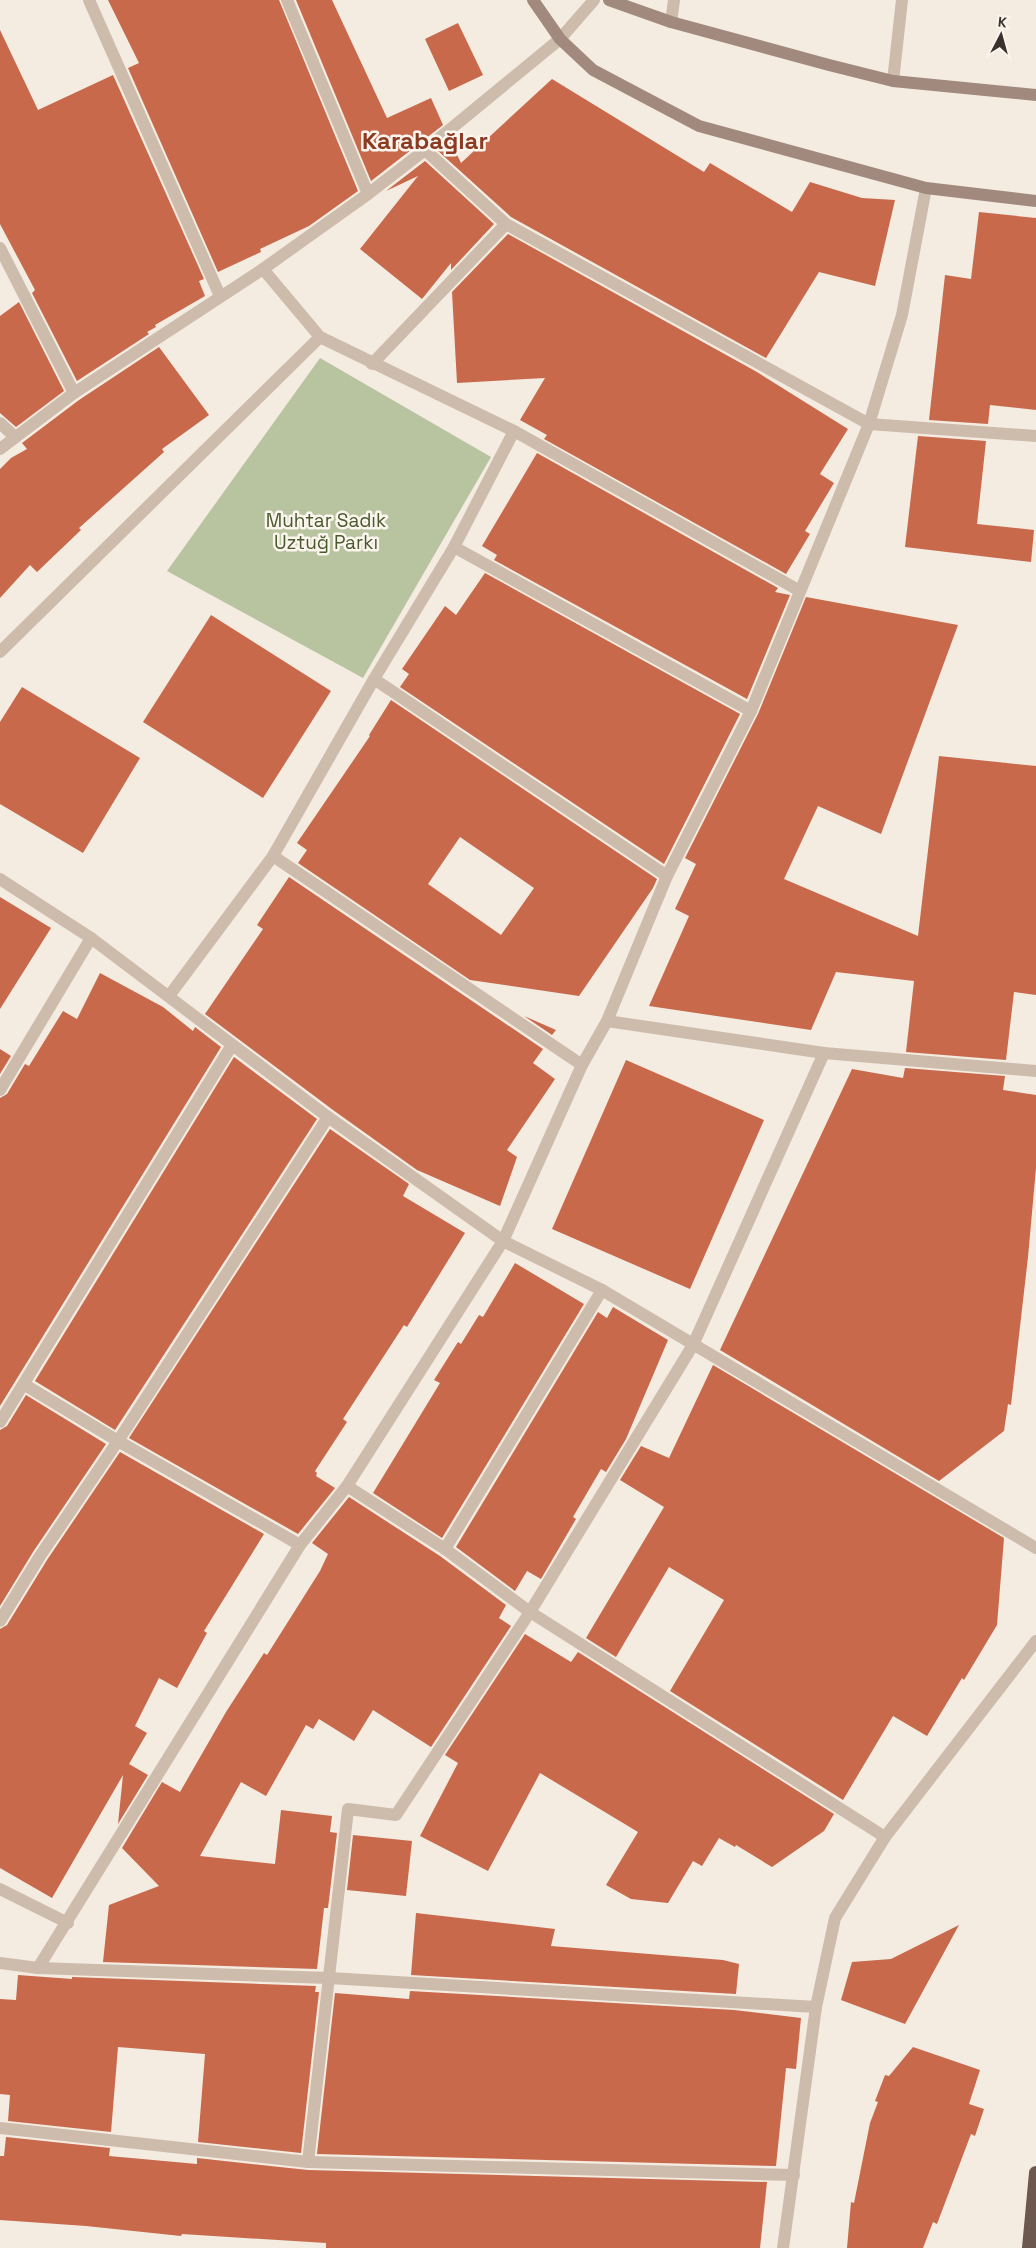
<svg xmlns="http://www.w3.org/2000/svg" width="1036" height="2248" font-family="'Space Grotesk',sans-serif">
  <style>
    .green { fill: #b8c4a0 }
    .building { fill: #c8694b; fill-rule: evenodd }
    .lines { fill: none; stroke-linecap: round; stroke-linejoin: round }
    .service { stroke: #cdbbac; stroke-width: 12 }
    .minor { stroke: #cdbbac; stroke-width: 12 }
    .tertiary { stroke: #cdbbac; stroke-width: 12 }
    .secondary { stroke: #a18a7d; stroke-width: 12 }
    .trunk { stroke: #6c584f; stroke-width: 14 }
    .labels { text-anchor: middle; stroke-width: 5; stroke-linejoin: round; paint-order: stroke }
    .park-label { font-size: 19px; fill: #4a5a2e; stroke: #fbf5ee }
    .district-label { font-size: 24px; font-weight: bold; fill: #8c3b22; stroke: #fbf5ee }
  </style>
  <rect width="100%" height="100%" fill="#f4ebe1"/>
  <path class="green" d="M320 358 491 457 363 678 167 571Z"/>
  <g class="building">
    <path d="M108 0H279L358 191 309 226 260 249 261 252 218 272 128 68 139 63Z"/>
    <path d="M296 0H332L387 118 431 98 443 125 371 181Z"/>
    <path d="M458 23 483 75 449 91 425 39Z"/>
    <path d="M0 30 38 110 113 75 204 279 199 281 205 296 155 325 156 327 147 332 149 334 77 381 32 293 35 290 0 224Z"/>
    <path d="M552 79 704 172 710 163 792 212 810 182 862 198 895 200 875 286 819 272 766 358 511 217 437 150 450 140 461 163Z"/>
    <path d="M425 161 494 224 451 270V263L422 299 360 249 418 176 386 191Z"/>
    <path d="M979 212 1036 218V410L990 405 988 424 929 420 945 275 971 279Z"/>
    <path d="M508 234 757 372 848 429 820 474 834 483 805 531 810 534 786 574 544 439 547 435 520 420 545 378 457 383 452 292Z"/>
    <path d="M19 302 64 391 16 427 0 413V316Z"/>
    <path d="M159 347 209 415 162 449 164 452 79 528 81 530 37 572 30 565 0 598V469L11 458 27 449 22 443 79 400Z"/>
    <path d="M918 436 986 441 977 524 1034 530 1031 562 905 547Z"/>
    <path d="M537 453 778 588 775 592 790 595 747 699 494 560 497 555 482 546Z"/>
    <path d="M485 573 740 714 664 864 400 687 409 674 402 669 445 606 456 615Z"/>
    <path d="M806 597 958 625 881 834 818 806 784 879 918 936 939 756 1036 766V995L1014 992 1006 1060 906 1052 914 981 836 972 811 1030 649 1006 689 916 675 909 696 864 685 858 758 714Z"/>
    <path d="M211 615 331 691 263 798 143 722Z"/>
    <path d="M22 687 140 758 83 853 0 804V722Z"/>
    <path d="M391 700 657 879 653 888 579 996 470 980 298 863 307 850 297 843 370 736 369 735ZM460 837 534 888 501 935 428 884Z"/>
    <path d="M289 877 543 1049 533 1063 555 1079 507 1150 517 1157 500 1206 417 1170 333 1110 205 1014 263 929 257 925Z"/>
    <path d="M0 897 51 928 0 1009Z"/>
    <path d="M100 973 163 1007 193 1031 195 1027 221 1047 0 1406V1098L7 1094 25 1064 29 1066 63 1011 77 1019Z"/>
    <path d="M524 1016 556 1030 552 1035Z"/>
    <path d="M0 1049 11 1056 0 1074Z"/>
    <path d="M234 1057 317 1119 115 1430 35 1381Z"/>
    <path d="M626 1060 764 1120 690 1289 552 1229Z"/>
    <path d="M905 1068 1005 1076 1003 1090 1036 1095V1168L1028 1257 1011 1405 1008 1404 1004 1431 939 1481 720 1350 852 1069 903 1078Z"/>
    <path d="M330 1129 409 1184 403 1196 465 1233 407 1327 404 1325 343 1419 347 1422 315 1471 317 1473 316 1476 335 1488 298 1534 129 1438Z"/>
    <path d="M515 1263 584 1304 442 1538 373 1493 440 1383 434 1380 458 1342 461 1344 479 1315 483 1317Z"/>
    <path d="M613 1307 668 1340 626 1439 606 1472 601 1469 573 1517 576 1519 541 1579 527 1571 515 1591 456 1547 598 1312 607 1318Z"/>
    <path d="M713 1365 1004 1538 997 1625 964 1680 962 1678 927 1736 893 1716 843 1800 670 1691 724 1600 669 1567 616 1657 586 1638 664 1507 620 1480 641 1446 669 1458Z"/>
    <path d="M26 1395 106 1444 33 1552 0 1606V1430L7 1426Z"/>
    <path d="M120 1452 264 1534 204 1631 207 1633 177 1688 159 1678 135 1726 147 1733 129 1764 148 1775 118 1824 123 1775 52 1898 0 1868V1629L7 1625 47 1560Z"/>
    <path d="M349 1497 440 1556 506 1605 499 1618 511 1626 431 1747 373 1710 354 1741 319 1719 313 1729 306 1725 266 1796 241 1782 200 1856 275 1864 281 1810 332 1816 330 1832 337 1833 328 1908H324L317 1969 103 1962 109 1905 159 1886 122 1848 162 1782 180 1792 226 1712 264 1653 267 1655 320 1571 328 1554 312 1543Z"/>
    <path d="M525 1634 571 1662 578 1652 834 1814 824 1831 772 1867 736 1845 735 1847 719 1838 702 1866 693 1861 668 1903 631 1899 606 1885 638 1832 540 1773 488 1871 420 1836 458 1763 445 1755Z"/>
    <path d="M353 1835 412 1841 406 1896 347 1890Z"/>
    <path d="M416 1913 555 1929 551 1946 723 1960 739 1964 736 1994 411 1975Z"/>
    <path d="M959 1925 905 2024 841 2000 852 1962 891 1959Z"/>
    <path d="M18 1975 72 1979V1977L316 1986 315 1992H319L301 2153 198 2142 205 2054 118 2047 111 2132 8 2121 10 2095 0 2094V1999L16 2000Z"/>
    <path d="M410 1991 734 2010 801 2018 796 2069 786 2068 776 2166 317 2154 335 1993 409 1999Z"/>
    <path d="M913 2047 980 2070 969 2104 984 2109 975 2136 971 2134 937 2224 933 2222 923 2248H847L851 2202 854 2203 870 2123 878 2102 875 2101 885 2075 889 2076Z"/>
    <path d="M6 2137 110 2148 109 2156 197 2164V2158L308 2170 767 2182 760 2248H326V2243L182 2234 181 2236 86 2226 0 2220V2156H4Z"/>
  </g>
  <g class="lines">
    <g class="service">
      <path d="M671 22 674 0"/>
      <path d="M893 81 902 0"/>
    </g>
    <g class="minor">
      <path d="M89 0 220 296"/>
      <path d="M287 0 368 194"/>
      <path d="M425 150 506 224 869 424 1036 436"/>
      <path d="M0 248 74 393"/>
      <path d="M263 269 320 337 514 431 800 591"/>
      <path d="M372 364 506 224"/>
      <path d="M0 423 15 437"/>
      <path d="M454 547 751 711"/>
      <path d="M0 652 320 337"/>
      <path d="M374 679 667 876"/>
      <path d="M273 856 582 1065"/>
      <path d="M169 996 273 856 374 679 454 547 514 431"/>
      <path d="M607 1021 824 1053 1036 1071"/>
      <path d="M0 1090 91 938"/>
      <path d="M25 1385 118 1441 300 1545"/>
      <path d="M0 1422 232 1045"/>
      <path d="M347 1486 503 1241 582 1065 607 1021 667 876 751 711 869 424 902 315 926 188"/>
      <path d="M445 1549 602 1290"/>
      <path d="M0 1621 40 1556 118 1441 328 1117"/>
      <path d="M0 1889 68 1923"/>
      <path d="M0 1963 38 1968 329 1978 816 2007"/>
      <path d="M38 1968 300 1545 347 1486 445 1549 530 1612 885 1837"/>
      <path d="M0 2128 308 2162 794 2175"/>
      <path d="M308 2162 348 1809 396 1815 530 1612 693 1345 824 1053"/>
      <path d="M783 2248 816 2007 835 1918 885 1837 1036 1641"/>
    </g>
    <g class="tertiary">
      <path d="M0 449 74 393 263 269 368 194 425 150 560 39 594 0"/>
      <path d="M0 879 91 938 328 1117 503 1241 602 1290 1036 1548"/>
    </g>
    <g class="secondary">
      <path d="M533 0 560 39 593 70 699 126 926 188 1036 201"/>
      <path d="M609 0 671 22 829 65 893 81 1036 95"/>
    </g>
    <path class="trunk" d="M1029 2248 1036 2173"/>
  </g>
  <g class="labels">
    <g class="park-label">
      <text x="326" y="527">Muhtar Sadık<tspan x="326" dy="22">Uztuğ Parkı</tspan></text>
    </g>
    <g class="district-label">
      <text x="425" y="149">Karabağlar</text>
    </g>
  </g>
  <g transform="translate(1001 35) rotate(6)" stroke="#fbf5ee" stroke-width="4" paint-order="stroke">
  <path d="M0-4L9 19L0 12L-9 19Z" fill="#3b302b"/>
  <text y="-8" font-size="14" font-weight="bold" text-anchor="middle" fill="#3b302b">K</text>
  </g>
</svg>
